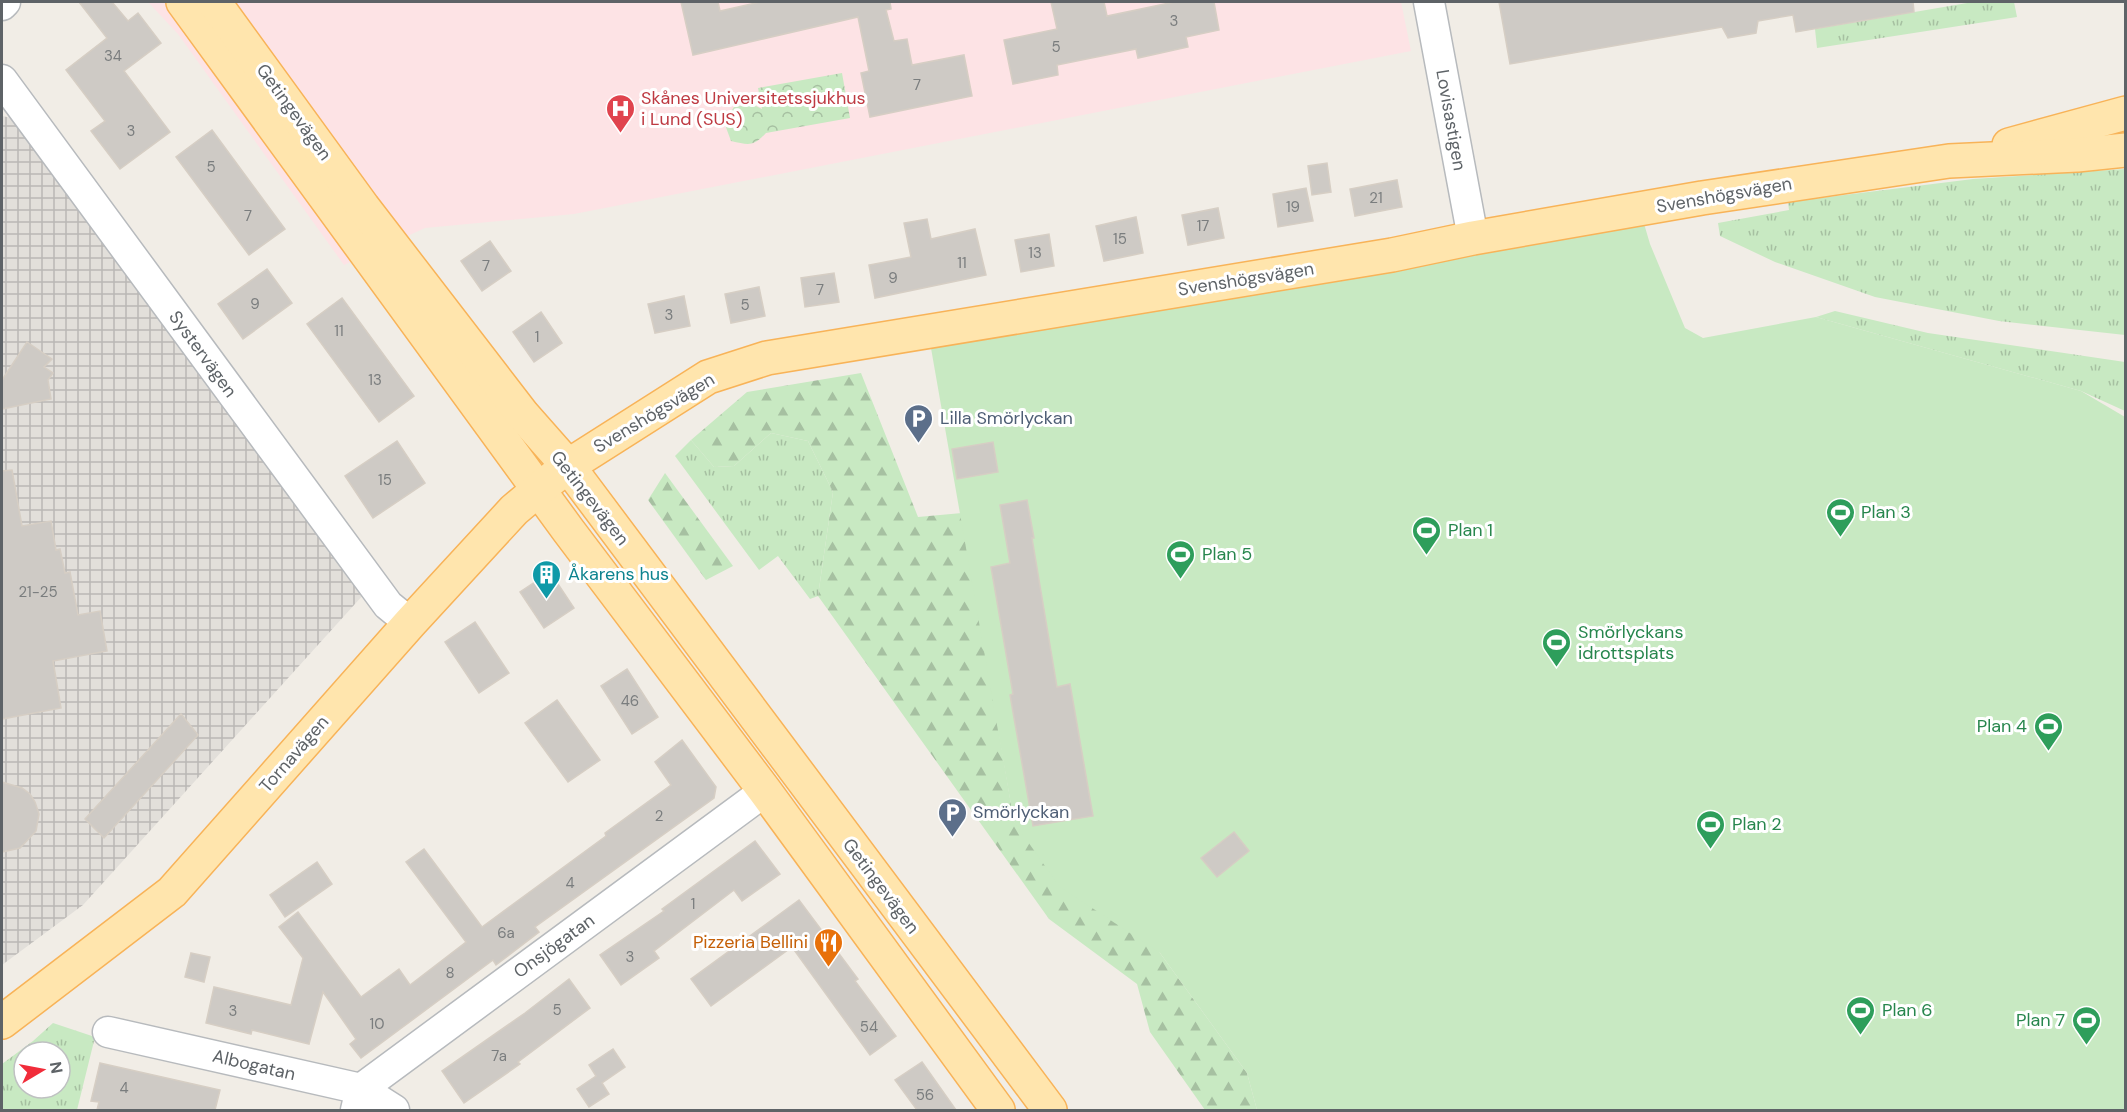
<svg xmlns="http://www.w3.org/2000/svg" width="2127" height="1112" font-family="'DM Sans',sans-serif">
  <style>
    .industrial { fill: url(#industrial-grid) }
    .medical { fill: #fde3e5 }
    .grass { fill: url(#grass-tufts); fill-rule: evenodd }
    .forest { fill: url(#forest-firs) }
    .park { fill: url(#park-crowns) }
    .garden { fill: #c8e9c2 }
    .building { fill: #cecac5; stroke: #d6cec4; stroke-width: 1.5 }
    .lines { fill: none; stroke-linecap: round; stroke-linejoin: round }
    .minor-casing { stroke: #b7babd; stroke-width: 33 }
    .major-casing { stroke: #f8b358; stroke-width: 36 }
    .minor { stroke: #fff; stroke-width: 30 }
    .major { stroke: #ffe5ad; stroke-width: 33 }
    .labels { text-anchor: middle; stroke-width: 6; stroke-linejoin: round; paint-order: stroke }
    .number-label { font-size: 15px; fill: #7a7d7e }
    .health-label { font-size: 18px; fill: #be3a42; stroke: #fff; text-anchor: start }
    .street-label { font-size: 18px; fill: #5e6367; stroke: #fff }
    .service-label { font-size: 18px; fill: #4e5e75; stroke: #fff; text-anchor: start }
    .leisure-label { font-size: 18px; fill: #27864d; stroke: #fff; text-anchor: start }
    .culture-label { font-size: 18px; fill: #0d838f; stroke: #fff; text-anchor: start }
    .food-label { font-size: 18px; fill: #c56008; stroke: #fff; text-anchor: end }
  </style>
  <defs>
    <pattern id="industrial-grid" width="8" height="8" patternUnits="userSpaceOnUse" patternTransform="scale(1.5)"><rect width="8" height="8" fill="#e2dfda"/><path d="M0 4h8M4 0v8" fill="none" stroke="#bab8b5"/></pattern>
    <pattern id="grass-tufts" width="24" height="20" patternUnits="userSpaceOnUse" patternTransform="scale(1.5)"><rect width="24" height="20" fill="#c8e9c2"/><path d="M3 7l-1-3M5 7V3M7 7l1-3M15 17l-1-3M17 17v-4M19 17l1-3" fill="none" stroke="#a6c0a1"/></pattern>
    <pattern id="forest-firs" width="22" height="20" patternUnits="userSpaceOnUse" patternTransform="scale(1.5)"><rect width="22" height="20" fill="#c8e9c2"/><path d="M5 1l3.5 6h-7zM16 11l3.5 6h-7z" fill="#a6c0a1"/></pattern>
    <pattern id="park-crowns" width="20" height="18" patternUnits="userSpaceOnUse" patternTransform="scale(1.5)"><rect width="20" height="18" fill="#c8e9c2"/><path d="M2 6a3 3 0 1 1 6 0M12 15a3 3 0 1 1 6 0" fill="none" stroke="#a6c0a1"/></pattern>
  </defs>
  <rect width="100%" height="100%" fill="#f1ede6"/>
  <path class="industrial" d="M2 116 17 119 364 594 83 905 2 965Z"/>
  <path class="medical" d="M148 2H1401L1411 51 574 214 425 228 344 265 178 34Z"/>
  <g class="grass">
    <path d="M1973 2H2014L2017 17 1817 48 1815 29Z"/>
    <path d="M2125 169V335L1999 321 1875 297 1775 262 1720 236 1718 223 1789 210 1788 202 1973 179Z"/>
    <path d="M1835 311 1928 333 2125 362V411L2081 391 1816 317Z"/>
    <path d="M771 433 808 441 833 492 818 596 810 599 778 556 759 570 675 456 691 440 714 467 734 466Z"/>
    <path d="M53 1023 95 1037 77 1110H2V1064L33 1041ZM24 1052H60V1088H24Z"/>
  </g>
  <g class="forest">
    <path d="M861 373 918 517 962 513 1014 822 1111 878 1160 953 1247 1073 1257 1110H1205L1150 1032 1137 984 1049 919 818 596 833 492 808 441 771 433 734 466 714 467 691 440 747 392Z"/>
    <path d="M665 473 733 566 706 580 648 500Z"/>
  </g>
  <path class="park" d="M842 73 850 118 766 133C753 147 749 145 731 141L724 122 734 107 752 104 762 109 758 88Z"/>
  <path class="garden" d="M1640 210 1650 244 1685 328 1703 338 1816 317 2081 391 2125 417V1110H1257L1247 1073 1160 953 1059 886 1014 822 928 331Z"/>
  <g class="building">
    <path d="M79 2H112L128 21 138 13 161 43 124 71 170 132 120 169 91 131 105 121 66 70 107 38Z"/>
    <path d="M681 2H718L720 11 760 2H890L891 9 886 10 894 41 907 39 912 65 964 55 972 96 870 117 861 73 869 71 858 17 693 55Z"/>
    <path d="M1051 2H1104L1107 16 1174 2H1214L1219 30 1186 37 1188 47 1138 58 1136 49 1057 65 1058 75 1013 84 1004 40 1057 29Z"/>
    <path d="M1499 2H1913L1914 12 1796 32 1793 15 1758 21 1756 33 1728 38 1722 27 1510 64Z"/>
    <path d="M212 130 285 229 249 255 176 157Z"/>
    <path d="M1327 163 1331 192 1312 195 1308 166Z"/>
    <path d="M1397 180 1402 207 1355 216 1350 189Z"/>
    <path d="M1306 188 1313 221 1278 227 1273 194Z"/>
    <path d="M1218 208 1224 238 1188 245 1182 215Z"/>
    <path d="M1136 217 1143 253 1104 261 1096 226Z"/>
    <path d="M927 219 931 239 975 229 986 275 875 298 869 265 911 257 904 223Z"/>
    <path d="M1049 234 1054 266 1021 272 1015 240Z"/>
    <path d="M490 241 511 271 482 291 461 261Z"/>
    <path d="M267 269 292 303 243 339 218 304Z"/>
    <path d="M834 273 839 302 805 307 801 278Z"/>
    <path d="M759 287 765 316 731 323 725 294Z"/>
    <path d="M684 296 690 326 655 333 648 304Z"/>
    <path d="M342 298 414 396 379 422 307 324Z"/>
    <path d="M541 312 562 343 534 362 513 332Z"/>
    <path d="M27 342 52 359 44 367 53 373 48 380 51 399 2 409V380Z"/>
    <path d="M397 441 425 483 373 518 345 476Z"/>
    <path d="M993 442 998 472 957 479 952 449Z"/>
    <path d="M12 470 22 526 51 521 56 550 60 549 65 573 70 572 78 615 100 611 107 651 53 661 61 708 2 719V471Z"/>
    <path d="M1027 500 1034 538H1032L1057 687 1070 684 1093 816 1033 826 1010 695 1013 694 991 567 1010 563 1000 505Z"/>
    <path d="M550 572 574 608 544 628 520 592Z"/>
    <path d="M475 622 509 673 479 693 445 642Z"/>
    <path d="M627 669 658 717 632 734 601 686Z"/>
    <path d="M557 700 600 760 568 782 525 723Z"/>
    <path d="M181 714 198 735 104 838 85 819Z"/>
    <path d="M682 740 716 787 714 798 535 927 539 932 496 965 493 960 361 1058 350 1044 356 1039 323 992 309 1044 252 1030 251 1034 206 1023 214 987 291 1005 303 958 279 927 298 912 361 997 399 969 410 985 466 942 406 862 424 849 482 927 606 836 605 833 671 785 655 762Z"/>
    <path d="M2 782 22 788 30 794 35 802 39 814 36 831 20 848 2 852Z"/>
    <path d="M1234 832 1249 851 1217 877 1201 858Z"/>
    <path d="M755 841 780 874 742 901 734 890 654 951 659 958 621 985 600 955 664 911 662 909Z"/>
    <path d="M317 862 332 884 285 917 270 895Z"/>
    <path d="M799 900 858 979 855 981 896 1036 870 1055 792 947 711 1006 691 979Z"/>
    <path d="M191 953 210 957 204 982 185 977Z"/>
    <path d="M569 979 590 1008 518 1062 520 1064 464 1103 442 1071 525 1013Z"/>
    <path d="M613 1049 625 1067 602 1083 609 1094 589 1107 577 1089 596 1076 589 1065Z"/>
    <path d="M922 1062 956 1110H917L895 1080Z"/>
    <path d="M100 1063 220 1090 215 1110H97L99 1102 91 1101Z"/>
  </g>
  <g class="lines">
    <defs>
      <g id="minor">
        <path d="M1429 2 1473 238"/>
        <path d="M2 5 5 2"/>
        <path d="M2 80 388 605 410 623"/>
        <path d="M108 1032 361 1089 394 1110"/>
        <path d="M356 1110 361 1089 765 791"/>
      </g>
      <g id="major">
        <path d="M183 2 568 530 765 791 998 1110"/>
        <path d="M214 2 363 207 523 415 568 466 1050 1110"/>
        <path d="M2009 145 2126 113"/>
        <path d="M2 1022 172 892 410 623 514 510 539 489 568 466 708 377 767 358 1392 255 1473 238 1702 198 1949 161 2077 155 2126 150"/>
      </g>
    </defs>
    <use href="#minor" class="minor-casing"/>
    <use href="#major" class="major-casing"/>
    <use href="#minor" class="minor"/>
    <use href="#major" class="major"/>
  </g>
  <defs>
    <symbol id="hospital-pin" viewBox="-11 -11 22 30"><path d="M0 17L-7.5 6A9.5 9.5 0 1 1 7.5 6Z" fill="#e0444e" stroke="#fff"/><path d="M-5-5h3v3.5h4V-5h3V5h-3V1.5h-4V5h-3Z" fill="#fff"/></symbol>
    <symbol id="parking-pin" viewBox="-11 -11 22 30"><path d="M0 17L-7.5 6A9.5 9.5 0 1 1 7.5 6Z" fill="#5c6f8a" stroke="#fff"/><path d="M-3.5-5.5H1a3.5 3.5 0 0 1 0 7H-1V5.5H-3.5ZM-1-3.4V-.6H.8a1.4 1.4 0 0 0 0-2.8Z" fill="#fff"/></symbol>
    <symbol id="stadium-pin" viewBox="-11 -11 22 30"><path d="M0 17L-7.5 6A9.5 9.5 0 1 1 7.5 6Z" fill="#2e9e5b" stroke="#fff"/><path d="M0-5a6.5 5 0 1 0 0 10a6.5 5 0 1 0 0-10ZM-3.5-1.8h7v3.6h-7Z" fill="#fff"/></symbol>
    <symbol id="building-pin" viewBox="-11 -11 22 30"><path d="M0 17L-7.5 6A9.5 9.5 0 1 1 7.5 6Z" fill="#0f9aa8" stroke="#fff"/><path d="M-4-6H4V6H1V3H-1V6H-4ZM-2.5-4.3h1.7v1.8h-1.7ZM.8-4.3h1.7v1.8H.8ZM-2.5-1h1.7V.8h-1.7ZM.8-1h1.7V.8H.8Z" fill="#fff"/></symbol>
    <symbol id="restaurant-pin" viewBox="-11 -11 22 30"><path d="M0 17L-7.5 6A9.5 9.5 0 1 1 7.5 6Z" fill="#e8710a" stroke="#fff"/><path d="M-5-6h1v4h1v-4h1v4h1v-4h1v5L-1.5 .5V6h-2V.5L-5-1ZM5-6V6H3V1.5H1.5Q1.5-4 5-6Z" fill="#fff"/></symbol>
  </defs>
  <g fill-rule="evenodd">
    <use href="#hospital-pin" x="604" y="92" width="33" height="45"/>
    <use href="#parking-pin" x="902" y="402" width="33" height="45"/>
    <use href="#stadium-pin" x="1824" y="496" width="33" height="45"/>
    <use href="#stadium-pin" x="1410" y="514" width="33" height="45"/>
    <use href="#stadium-pin" x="1164" y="538" width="33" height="45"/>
    <use href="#building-pin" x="530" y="558" width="33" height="45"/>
    <use href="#stadium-pin" x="1540" y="626" width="33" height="45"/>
    <use href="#stadium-pin" x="2032" y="710" width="33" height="45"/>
    <use href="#parking-pin" x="936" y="796" width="33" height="45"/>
    <use href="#stadium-pin" x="1694" y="808" width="33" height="45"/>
    <use href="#restaurant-pin" x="812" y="926" width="33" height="45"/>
    <use href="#stadium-pin" x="1844" y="994" width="33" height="45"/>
    <use href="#stadium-pin" x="2070" y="1004" width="33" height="45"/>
  </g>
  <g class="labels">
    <g class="number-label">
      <text x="1174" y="26">3</text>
      <text x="1056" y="52">5</text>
      <text x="113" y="61">34</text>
      <text x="917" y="90">7</text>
      <text x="131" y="136">3</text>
      <text x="211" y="172">5</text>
      <text x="1376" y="203">21</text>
      <text x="1293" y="212">19</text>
      <text x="248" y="221">7</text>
      <text x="1203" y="231">17</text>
      <text x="1120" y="244">15</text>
      <text x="1035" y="258">13</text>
      <text x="962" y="268">11</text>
      <text x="486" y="271">7</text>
      <text x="893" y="283">9</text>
      <text x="820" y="295">7</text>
      <text x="255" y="309">9</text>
      <text x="745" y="310">5</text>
      <text x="669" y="320">3</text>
      <text x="339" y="336">11</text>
      <text x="537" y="342">1</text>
      <text x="375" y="385">13</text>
      <text x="385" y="485">15</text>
      <text x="38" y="597">21-25</text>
      <text x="630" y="706">46</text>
      <text x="659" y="821">2</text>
      <text x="570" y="888">4</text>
      <text x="693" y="909">1</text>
      <text x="506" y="938">6a</text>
      <text x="630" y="962">3</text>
      <text x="450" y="978">8</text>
      <text x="557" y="1015">5</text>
      <text x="233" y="1016">3</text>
      <text x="377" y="1029">10</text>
      <text x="869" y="1032">54</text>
      <text x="499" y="1061">7a</text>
      <text x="124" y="1093">4</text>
      <text x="925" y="1100">56</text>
    </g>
    <g class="health-label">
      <text x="641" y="104">Skånes Universitetssjukhus<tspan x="641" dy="21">i Lund (SUS)</tspan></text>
    </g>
    <g class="street-label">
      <text transform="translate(294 112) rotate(54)" y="6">Getingevägen</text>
      <text transform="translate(1451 120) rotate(80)" y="6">Lovisastigen</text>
      <text transform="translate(1724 195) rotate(-10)" y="6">Svenshögsvägen</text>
      <text transform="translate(1246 279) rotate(-9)" y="6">Svenshögsvägen</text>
      <text transform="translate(203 354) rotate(54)" y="6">Systervägen</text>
      <text transform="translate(654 413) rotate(-31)" y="6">Svenshögsvägen</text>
      <text transform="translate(590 498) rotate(52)" y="6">Getingevägen</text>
      <text transform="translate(294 754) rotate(-49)" y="6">Tornavägen</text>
      <text transform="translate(881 886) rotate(53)" y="6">Getingevägen</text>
      <text transform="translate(554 946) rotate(-36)" y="6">Onsjögatan</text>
      <text transform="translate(254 1065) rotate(13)" y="6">Albogatan</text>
    </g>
    <g class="service-label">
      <text x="940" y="424">Lilla Smörlyckan</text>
      <text x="973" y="818">Smörlyckan</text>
    </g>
    <g class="leisure-label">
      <text x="1861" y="518">Plan 3</text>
      <text x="1448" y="536">Plan 1</text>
      <text x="1202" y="560">Plan 5</text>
      <text x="1578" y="638">Smörlyckans<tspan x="1578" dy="21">idrottsplats</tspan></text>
      <text x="2027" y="732" text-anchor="end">Plan 4</text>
      <text x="1732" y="830">Plan 2</text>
      <text x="1882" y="1016">Plan 6</text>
      <text x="2065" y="1026" text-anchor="end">Plan 7</text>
    </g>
    <g class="culture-label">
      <text x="568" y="580">Åkarens hus</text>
    </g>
    <g class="food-label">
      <text x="808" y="948">Pizzeria Bellini</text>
    </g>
  </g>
  <rect width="2127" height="1112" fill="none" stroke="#5e6367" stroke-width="6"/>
  <g transform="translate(42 1070) rotate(80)"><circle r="28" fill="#ffffff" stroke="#bfc1c2" stroke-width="1.5"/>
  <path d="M0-4.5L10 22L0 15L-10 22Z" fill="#f12c3a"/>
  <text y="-9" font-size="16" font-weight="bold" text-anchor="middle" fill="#5e6367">N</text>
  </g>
</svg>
